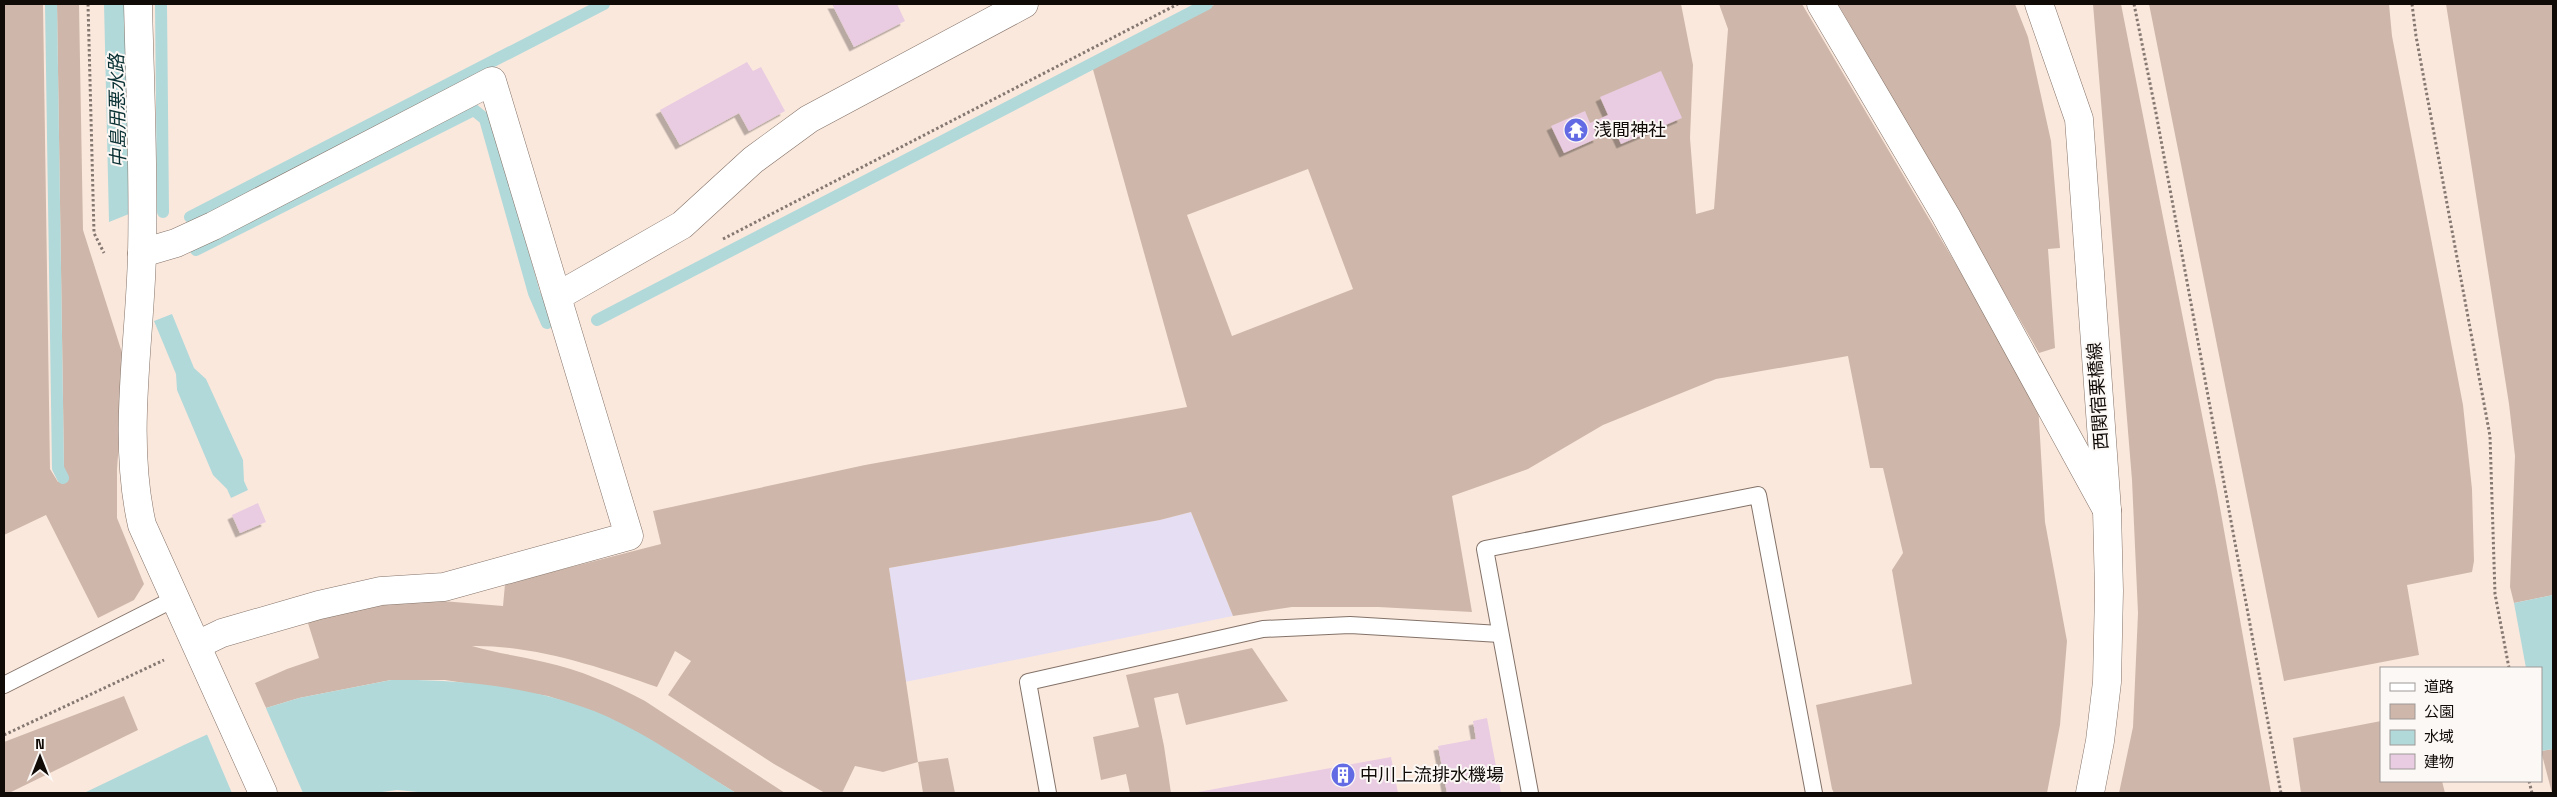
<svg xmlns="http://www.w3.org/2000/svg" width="2557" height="797" font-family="'Space Grotesk','Noto Sans JP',sans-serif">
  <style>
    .industrial { fill: #e6def3 }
    .green { fill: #ceb7aa; fill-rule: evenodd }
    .water { fill: #b1d9da }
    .pier { fill: #fbe8dd }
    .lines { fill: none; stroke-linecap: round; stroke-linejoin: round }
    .stream { stroke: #b1d9da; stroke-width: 12 }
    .building { fill: #e9cce1; filter: url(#shadow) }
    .service-casing { stroke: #837268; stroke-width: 18 }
    .minor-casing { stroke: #837268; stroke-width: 29 }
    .secondary-casing { stroke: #837268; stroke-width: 29 }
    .path { stroke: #847871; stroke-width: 3; stroke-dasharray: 2.5 2.5; stroke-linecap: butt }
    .service { stroke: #fff; stroke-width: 16 }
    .minor { stroke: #fff; stroke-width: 28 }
    .secondary { stroke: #fff; stroke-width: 28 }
    .labels { text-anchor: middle; stroke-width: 4; stroke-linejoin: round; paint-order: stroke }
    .poi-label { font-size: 18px; fill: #110b08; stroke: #fcf8f6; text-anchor: start }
    .street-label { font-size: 18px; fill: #110b08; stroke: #fcf8f6 }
    .water-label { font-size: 19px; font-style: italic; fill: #093133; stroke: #fcf8f6 }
  </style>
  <defs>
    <filter id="shadow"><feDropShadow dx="-4.5" dy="4.5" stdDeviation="0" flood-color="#0004"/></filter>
  </defs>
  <rect width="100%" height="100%" fill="#fbe8dd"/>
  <path class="industrial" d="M1191 512 1233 616 905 682 889 568 1160 520Z"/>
  <g class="green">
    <path d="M4 4H43L50 469 58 482 68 475 64 469 57 4H79L83 230 125 362 117 469V518L144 584 134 600 98 618 46 515 4 535Z"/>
    <path d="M1216 4H1681L1693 65 1690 138 1696 214 1714 209 1728 29 1719 4H1802L2038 403 2045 522 2067 641 2060 725 2047 793H1834L1832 789 1816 705 1912 684 1892 570 1903 553 1883 468H1870L1848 356 1716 379 1603 425 1528 469 1452 496 1472 612 1378 607H1292L1233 616 1191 512 1160 520 889 568 918 762 948 758 955 793H923L918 762 883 772 855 766 842 793H825L774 764 668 695 691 661 675 651 657 687C599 667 534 645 472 646 495 653 520 656 544 662 580 670 613 684 645 701L785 793H736L639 734 595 712 548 696 445 680H391L299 698 266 708 255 683 287 669 319 658 307 620 373 605 430 600 503 606 505 584 661 544 653 511 865 465 1187 407 1092 66ZM1308 169 1353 289 1232 336 1187 215Z"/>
    <path d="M1838 4H2015L2028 37 2051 141 2060 248 2048 249 2055 348 2039 353Z"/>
    <path d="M2093 4H2121L2217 491 2271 793H2119L2133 727 2138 613 2132 480Z"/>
    <path d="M2149 4H2389L2392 36 2463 405 2472 489 2474 561 2472 572 2407 585 2419 655 2284 681Z"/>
    <path d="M2446 4H2553V595L2514 603 2510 587 2515 456 2509 404Z"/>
    <path d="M1252 648 1288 701 1186 725 1178 693 1154 698 1164 746 1171 793H1130L1126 774 1101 780 1093 737 1139 727 1126 675Z"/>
    <path d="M124 696 138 730 9 793H4V742Z"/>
    <path d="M2381 721V781H2442L2445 793H2301L2293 738Z"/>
    <path d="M2553 749V793H2552L2541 751Z"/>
  </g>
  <g class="water">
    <path d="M104 4H125L129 214 109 222Z"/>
    <path d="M172 314 194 368 206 379 243 460 244 481 248 490 231 498 227 489 213 475 177 390 176 374 154 321Z"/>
    <path d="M2553 595V749L2541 751V668H2526L2514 603Z"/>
    <path d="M391 680C459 679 530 686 594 711 644 731 690 765 736 793H428L397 790 375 793H84L186 744 266 708 299 698Z"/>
  </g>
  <path class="pier" d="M265 706 303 793H232L206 732Z"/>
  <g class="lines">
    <g class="stream">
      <path d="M51 4 58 468 63 478"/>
      <path d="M161 4 163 212"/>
      <path d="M190 217 604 4"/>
      <path d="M196 250 474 110 485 119 534 293 547 323"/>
      <path d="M597 320 1207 4"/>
    </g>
  </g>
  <g class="building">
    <path d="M832 4H897L905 21 854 47Z"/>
    <path d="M747 62 753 71 761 67 785 111 749 131 739 113 680 145 660 110Z"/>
    <path d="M1661 71 1682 118 1621 144 1611 122 1594 129 1598 138 1564 153 1551 126 1585 111 1590 123 1608 115 1600 97Z"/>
    <path d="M258 503 266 522 240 533 232 515Z"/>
    <path d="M1487 718 1501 793H1447L1438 746 1476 739 1473 721Z"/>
    <path d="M1391 757 1398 793H1198V792Z"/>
  </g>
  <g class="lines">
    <defs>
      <g id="service">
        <path d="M4 685 176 598"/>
        <path d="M1048 793 1028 682 1263 629 1350 625 1500 634"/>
        <path d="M1530 793 1485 549 1758 495 1814 793"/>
      </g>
      <g id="minor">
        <path d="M138 4C140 87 144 171 142 254 140 343 122 437 142 525L263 793"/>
        <path d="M1821 4 1946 216 2107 510"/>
        <path d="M142 253 176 243 213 226 492 81 629 536 444 587 381 591 319 605 222 633 197 645"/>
        <path d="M558 296 682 225 753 160 809 119 1024 4"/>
      </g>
      <path id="secondary" d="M2039 4 2079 119 2107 510 2109 591 2107 682 2100 741 2090 793"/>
    </defs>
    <use href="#service" class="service-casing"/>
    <use href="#minor" class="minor-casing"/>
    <use href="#secondary" class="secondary-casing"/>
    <g class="path">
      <path d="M88 4 94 233 104 253"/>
      <path d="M2134 4 2156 113 2281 793"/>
      <path d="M2412 4 2416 36 2490 436 2495 594 2509 668"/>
      <path d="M723 239 1178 4"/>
      <path d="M4 735 164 660"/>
      <path d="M2529 781 2532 793"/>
    </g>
    <use href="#service" class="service"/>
    <use href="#minor" class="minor"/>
    <use href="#secondary" class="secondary"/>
  </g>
  <defs>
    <symbol id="temple-disc" viewBox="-11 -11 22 22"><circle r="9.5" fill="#636be4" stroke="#fcf8f6"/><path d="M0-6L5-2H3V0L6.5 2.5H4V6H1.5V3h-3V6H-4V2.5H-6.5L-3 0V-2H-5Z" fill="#fff"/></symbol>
    <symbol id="building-disc" viewBox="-11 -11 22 22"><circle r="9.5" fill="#636be4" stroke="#fcf8f6"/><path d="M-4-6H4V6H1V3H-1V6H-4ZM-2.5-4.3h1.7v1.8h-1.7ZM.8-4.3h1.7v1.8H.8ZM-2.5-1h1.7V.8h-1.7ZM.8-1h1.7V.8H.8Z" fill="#fff"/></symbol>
  </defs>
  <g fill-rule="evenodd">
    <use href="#temple-disc" x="1562" y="116" width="28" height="28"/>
    <use href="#building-disc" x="1329" y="761" width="28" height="28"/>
  </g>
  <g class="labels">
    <g class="poi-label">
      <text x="1594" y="136">浅間神社</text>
      <text x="1360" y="781">中川上流排水機場</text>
    </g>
    <g class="street-label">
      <text transform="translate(2098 396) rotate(-94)" y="6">西関宿栗橋線</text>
    </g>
    <g class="water-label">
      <text transform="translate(117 111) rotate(-91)" y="7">中島用悪水路</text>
    </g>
  </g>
  <rect width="2557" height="797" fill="none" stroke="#110b08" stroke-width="10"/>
  <rect x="2380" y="667" width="162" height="115" fill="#fcf8f6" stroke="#9e9997"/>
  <rect x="2390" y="683" width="25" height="8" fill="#ffffff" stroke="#9e9997"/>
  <text x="2424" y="692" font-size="15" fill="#110b08">道路</text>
  <rect x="2390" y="704" width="25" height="15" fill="#ceb7aa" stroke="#9e9997"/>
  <text x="2424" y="717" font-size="15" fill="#110b08">公園</text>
  <rect x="2390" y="730" width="25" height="15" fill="#b1d9da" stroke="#9e9997"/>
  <text x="2424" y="742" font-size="15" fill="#110b08">水域</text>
  <rect x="2390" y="754" width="25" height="15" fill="#e9cce1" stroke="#9e9997"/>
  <text x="2424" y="767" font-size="15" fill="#110b08">建物</text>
  <g transform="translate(40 757)" stroke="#fcf8f6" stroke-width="4" paint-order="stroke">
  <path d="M0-4L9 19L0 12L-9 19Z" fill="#110b08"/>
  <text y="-8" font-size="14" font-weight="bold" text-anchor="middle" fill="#110b08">N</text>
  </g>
</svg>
